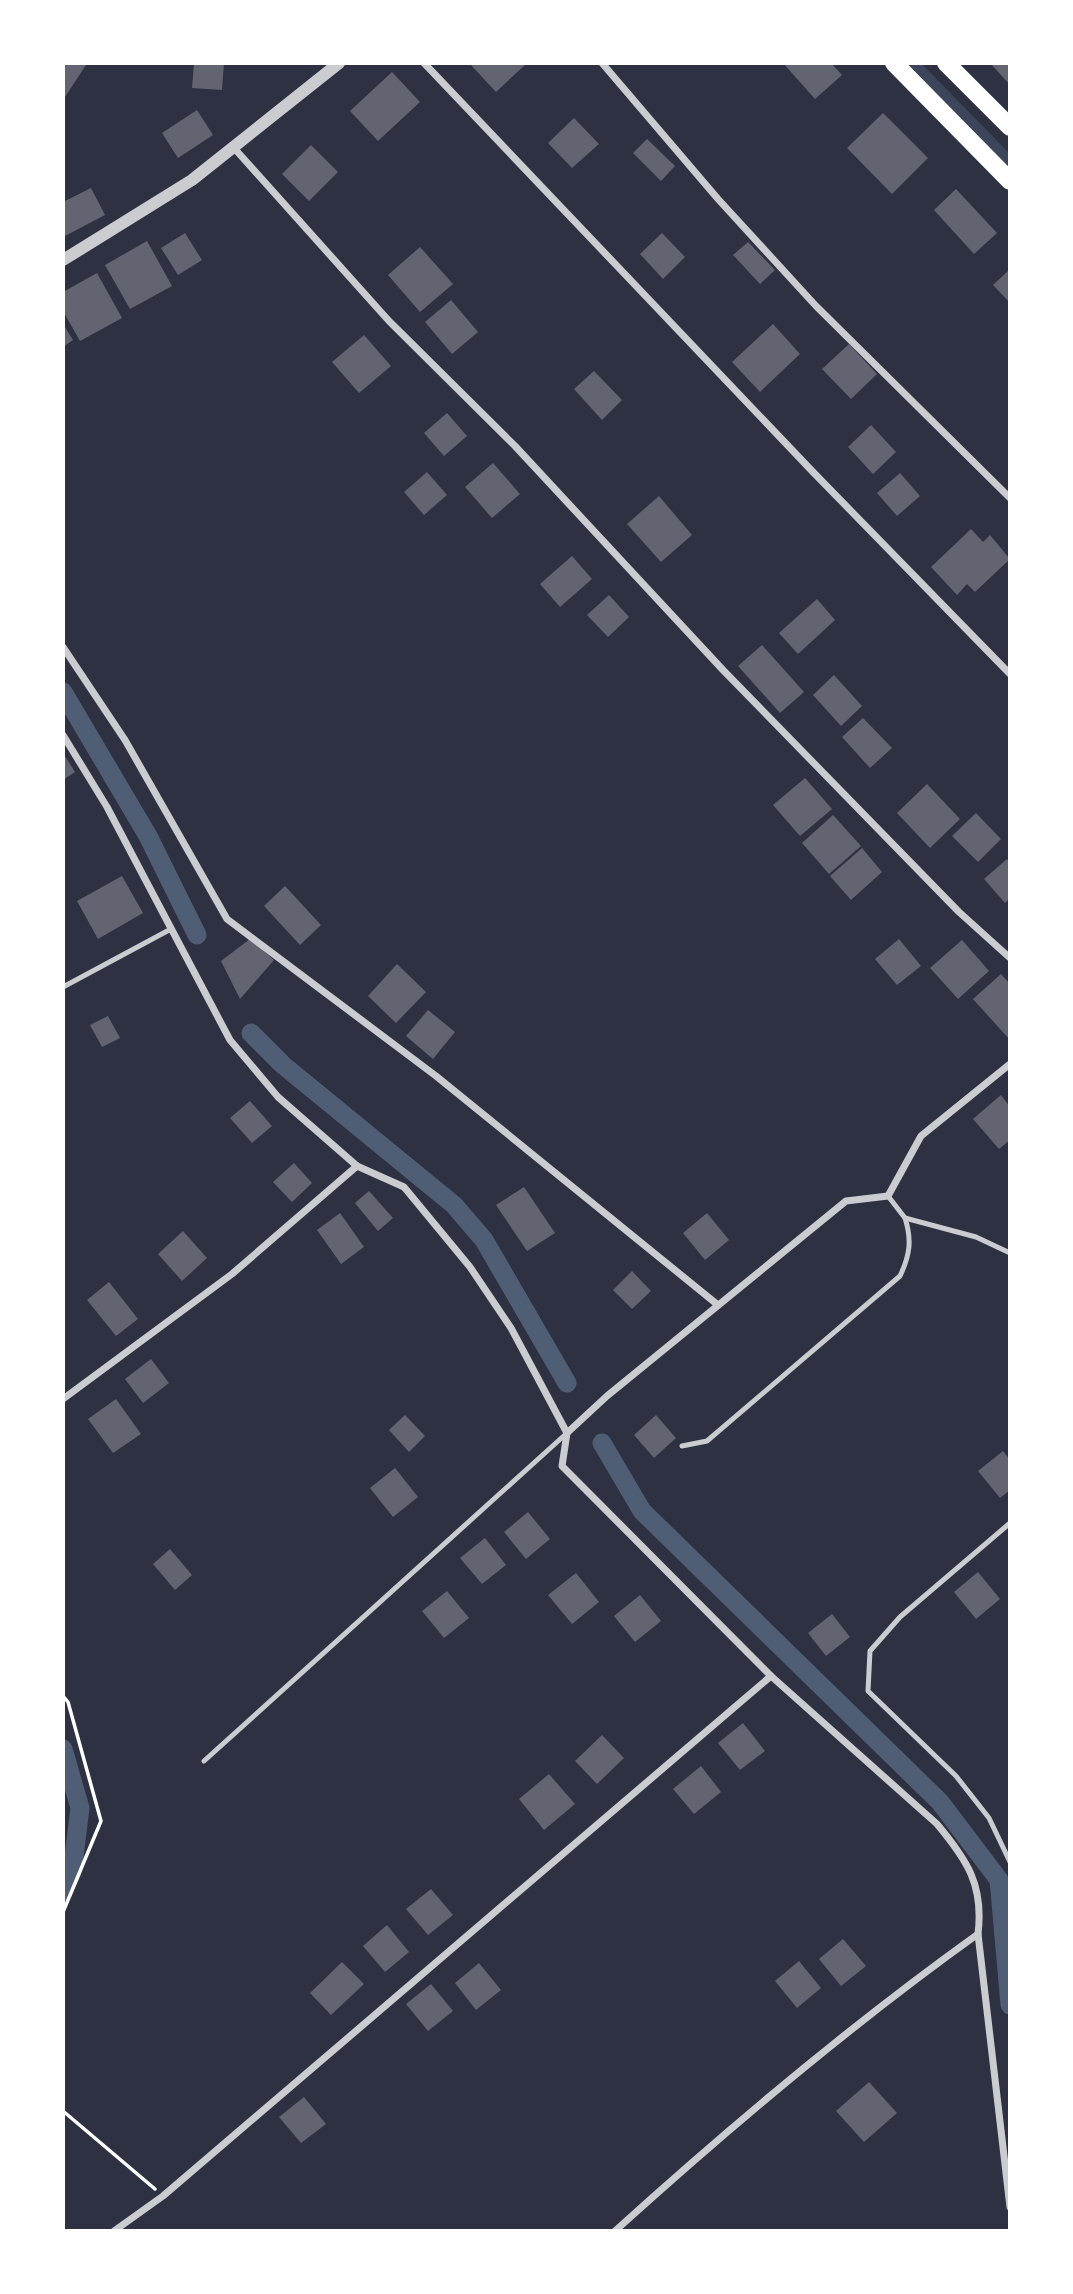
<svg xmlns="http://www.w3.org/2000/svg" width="1073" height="2294" font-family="'Golos Text',sans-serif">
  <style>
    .green { fill: #3c4559 }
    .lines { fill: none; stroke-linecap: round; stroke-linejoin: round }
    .canal { stroke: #4f5d75; stroke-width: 19 }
    .building { fill: #626471 }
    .path { stroke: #fff; stroke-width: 3.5 }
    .service { stroke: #caccd0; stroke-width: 5 }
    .minor { stroke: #caccd0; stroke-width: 7 }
    .tertiary { stroke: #caccd0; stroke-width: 12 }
    .trunk { stroke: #fff; stroke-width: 18 }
  </style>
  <rect width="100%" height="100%" fill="#2d3142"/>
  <path class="green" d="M907 63H921L1010 154V169Z"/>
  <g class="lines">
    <g class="canal">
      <path d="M63 692 148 836 197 935"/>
      <path d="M251 1033 283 1065 454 1205 484 1240 567 1383"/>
      <path d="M602 1443 642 1511 940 1802 999 1880 1010 2005"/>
      <path d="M63 1749 80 1808 72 1872 63 1892"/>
    </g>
  </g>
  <g class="building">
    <path d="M63 63 86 65 63 100Z"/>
    <path d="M194 63H224L222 90 192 88Z"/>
    <path d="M469 63H527L496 92Z"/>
    <path d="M783 63H831L842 75 815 99Z"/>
    <path d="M990 63H1010V85Z"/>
    <path d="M392 72 420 102 378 141 350 111Z"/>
    <path d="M197 110 213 135 178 158 162 133Z"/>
    <path d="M883 113 928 158 892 194 847 148Z"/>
    <path d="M574 118 599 144 572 168 548 143Z"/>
    <path d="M647 139 675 166 661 181 633 153Z"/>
    <path d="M311 145 338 172 309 201 282 174Z"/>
    <path d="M91 188 105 215 63 237V202Z"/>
    <path d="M956 189 997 233 974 254 934 210Z"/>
    <path d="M185 233 202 260 178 275 161 248Z"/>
    <path d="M662 233 685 257 663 279 640 254Z"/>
    <path d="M147 241 172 286 130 309 105 265Z"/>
    <path d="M748 242 775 270 760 284 733 255Z"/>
    <path d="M420 247 453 284 420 312 388 275Z"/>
    <path d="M1010 269V303L993 285Z"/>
    <path d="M97 273 122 318 80 341 63 311V292Z"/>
    <path d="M451 300 478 332 452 354 425 322Z"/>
    <path d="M63 324 73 340 63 347Z"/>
    <path d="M773 324 800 354 760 392 732 362Z"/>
    <path d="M364 335 391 366 359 393 332 362Z"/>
    <path d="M849 344 877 374 851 399 822 369Z"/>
    <path d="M594 371 622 400 602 420 574 389Z"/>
    <path d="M447 413 467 436 444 456 424 433Z"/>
    <path d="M871 425 896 452 873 474 848 447Z"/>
    <path d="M493 463 520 494 492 518 465 487Z"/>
    <path d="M427 472 447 495 424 515 404 492Z"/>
    <path d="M900 473 920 496 897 516 877 493Z"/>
    <path d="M659 496 692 535 661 562 627 524Z"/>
    <path d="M971 529 983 542 990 535 1010 559 975 592 967 584 957 595 931 567Z"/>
    <path d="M572 556 592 579 560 607 540 584Z"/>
    <path d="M609 595 629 617 608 637 587 615Z"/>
    <path d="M817 599 835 620 798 654 779 633Z"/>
    <path d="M762 645 804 692 780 713 738 666Z"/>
    <path d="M834 675 862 706 841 726 813 695Z"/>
    <path d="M863 718 892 748 870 768 842 737Z"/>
    <path d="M63 753 75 772 63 780Z"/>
    <path d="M805 778 832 809 800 836 773 805Z"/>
    <path d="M927 784 960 819 930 848 897 813Z"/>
    <path d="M976 813 1001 839 978 862 952 836Z"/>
    <path d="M833 815 861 846 829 874 802 843Z"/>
    <path d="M862 848 882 872 851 900 830 876Z"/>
    <path d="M1007 859 1010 863V898L1005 903 984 879Z"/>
    <path d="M122 876 143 913 98 939 77 901Z"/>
    <path d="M285 886 321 925 300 945 264 906Z"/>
    <path d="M250 939 274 960 240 999 221 961Z"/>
    <path d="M899 939 921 966 897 985 875 959Z"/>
    <path d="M962 940 989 971 958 999 930 968Z"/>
    <path d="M397 964 426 992 396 1023 368 996Z"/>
    <path d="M1001 974 1010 984V1040L973 999Z"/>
    <path d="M428 1010 455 1032 433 1059 406 1036Z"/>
    <path d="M108 1016 120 1038 102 1047 90 1025Z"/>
    <path d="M1001 1095 1010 1107V1140L999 1149 973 1119Z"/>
    <path d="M250 1101 272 1126 252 1143 230 1118Z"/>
    <path d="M294 1163 312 1183 292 1202 273 1182Z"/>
    <path d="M524 1187 555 1233 527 1251 496 1205Z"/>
    <path d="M369 1191 393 1218 378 1231 355 1203Z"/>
    <path d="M340 1213 364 1247 341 1264 317 1230Z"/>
    <path d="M707 1213 729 1240 705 1260 683 1233Z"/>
    <path d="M183 1231 207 1258 182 1281 158 1254Z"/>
    <path d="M632 1271 651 1291 632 1309 613 1290Z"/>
    <path d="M109 1282 138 1319 116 1336 87 1300Z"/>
    <path d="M151 1359 169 1383 143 1403 125 1379Z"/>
    <path d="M116 1399 141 1434 113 1453 88 1419Z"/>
    <path d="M405 1415 425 1436 409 1452 389 1430Z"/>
    <path d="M656 1415 676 1438 654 1458 634 1435Z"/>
    <path d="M1003 1451 1010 1460V1490L1000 1498 978 1471Z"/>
    <path d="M395 1468 418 1497 393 1517 370 1488Z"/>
    <path d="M528 1512 550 1539 526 1559 504 1532Z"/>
    <path d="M485 1538 506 1565 482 1584 460 1558Z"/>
    <path d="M170 1549 192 1575 175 1590 153 1564Z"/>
    <path d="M978 1572 1000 1599 976 1619 954 1592Z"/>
    <path d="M576 1573 599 1602 572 1624 548 1595Z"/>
    <path d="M447 1591 469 1618 444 1638 422 1611Z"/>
    <path d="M640 1595 661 1621 635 1642 614 1616Z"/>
    <path d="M832 1614 850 1637 826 1656 808 1633Z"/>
    <path d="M743 1723 765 1751 740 1770 718 1743Z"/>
    <path d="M602 1735 624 1758 597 1784 575 1761Z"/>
    <path d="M701 1766 721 1792 694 1814 673 1789Z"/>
    <path d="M549 1774 575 1804 544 1830 519 1799Z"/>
    <path d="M431 1889 453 1915 428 1935 406 1909Z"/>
    <path d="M387 1925 409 1952 385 1972 363 1946Z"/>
    <path d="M843 1939 866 1966 841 1986 819 1959Z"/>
    <path d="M799 1961 821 1988 797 2008 775 1981Z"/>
    <path d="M342 1962 364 1984 331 2015 310 1993Z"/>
    <path d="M479 1963 501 1990 476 2010 455 1983Z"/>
    <path d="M431 1984 453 2011 428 2031 406 2004Z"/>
    <path d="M869 2082 897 2113 864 2142 836 2111Z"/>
    <path d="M304 2097 326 2124 301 2143 279 2117Z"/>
  </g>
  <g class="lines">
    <g class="path">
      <path d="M63 1696 68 1702 101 1821 63 1912"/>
      <path d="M63 2111 155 2189"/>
    </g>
    <g class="service">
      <path d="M63 987 171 929"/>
      <path d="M888 1196 905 1218 976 1237 1010 1253"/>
      <path d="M682 1446 707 1441 900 1276C910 1255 912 1240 905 1218"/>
      <path d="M1010 1523 900 1617 870 1651 868 1691 956 1776 989 1818 1010 1862"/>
      <path d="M204 1761 567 1433"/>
    </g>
    <g class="minor">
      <path d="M424 63 813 472 1010 674"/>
      <path d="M602 63 718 199 816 306 1010 498"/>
      <path d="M234 148 389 321 515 446 723 670 959 912 1010 958"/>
      <path d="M63 647 125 740 227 919 436 1076 718 1305"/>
      <path d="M63 735 107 807 230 1040 278 1097 357 1166 404 1187 470 1267 511 1328 567 1433"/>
      <path d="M63 1399 232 1274 357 1166"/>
      <path d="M771 1676 937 1824C967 1860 984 1885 978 1934L1010 2207"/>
      <path d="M114 2231 163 2196 771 1676 562 1466 567 1433 607 1396 846 1201 888 1196 921 1136 1010 1064"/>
      <path d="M615 2231C731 2126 851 2025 978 1934"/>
    </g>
    <path class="tertiary" d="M63 260 192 180 339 63"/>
    <g class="trunk">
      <path d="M894 63 1010 181"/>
      <path d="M946 63 1010 127"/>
    </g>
  </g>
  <rect width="1073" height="2294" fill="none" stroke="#ffffff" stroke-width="130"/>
</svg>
